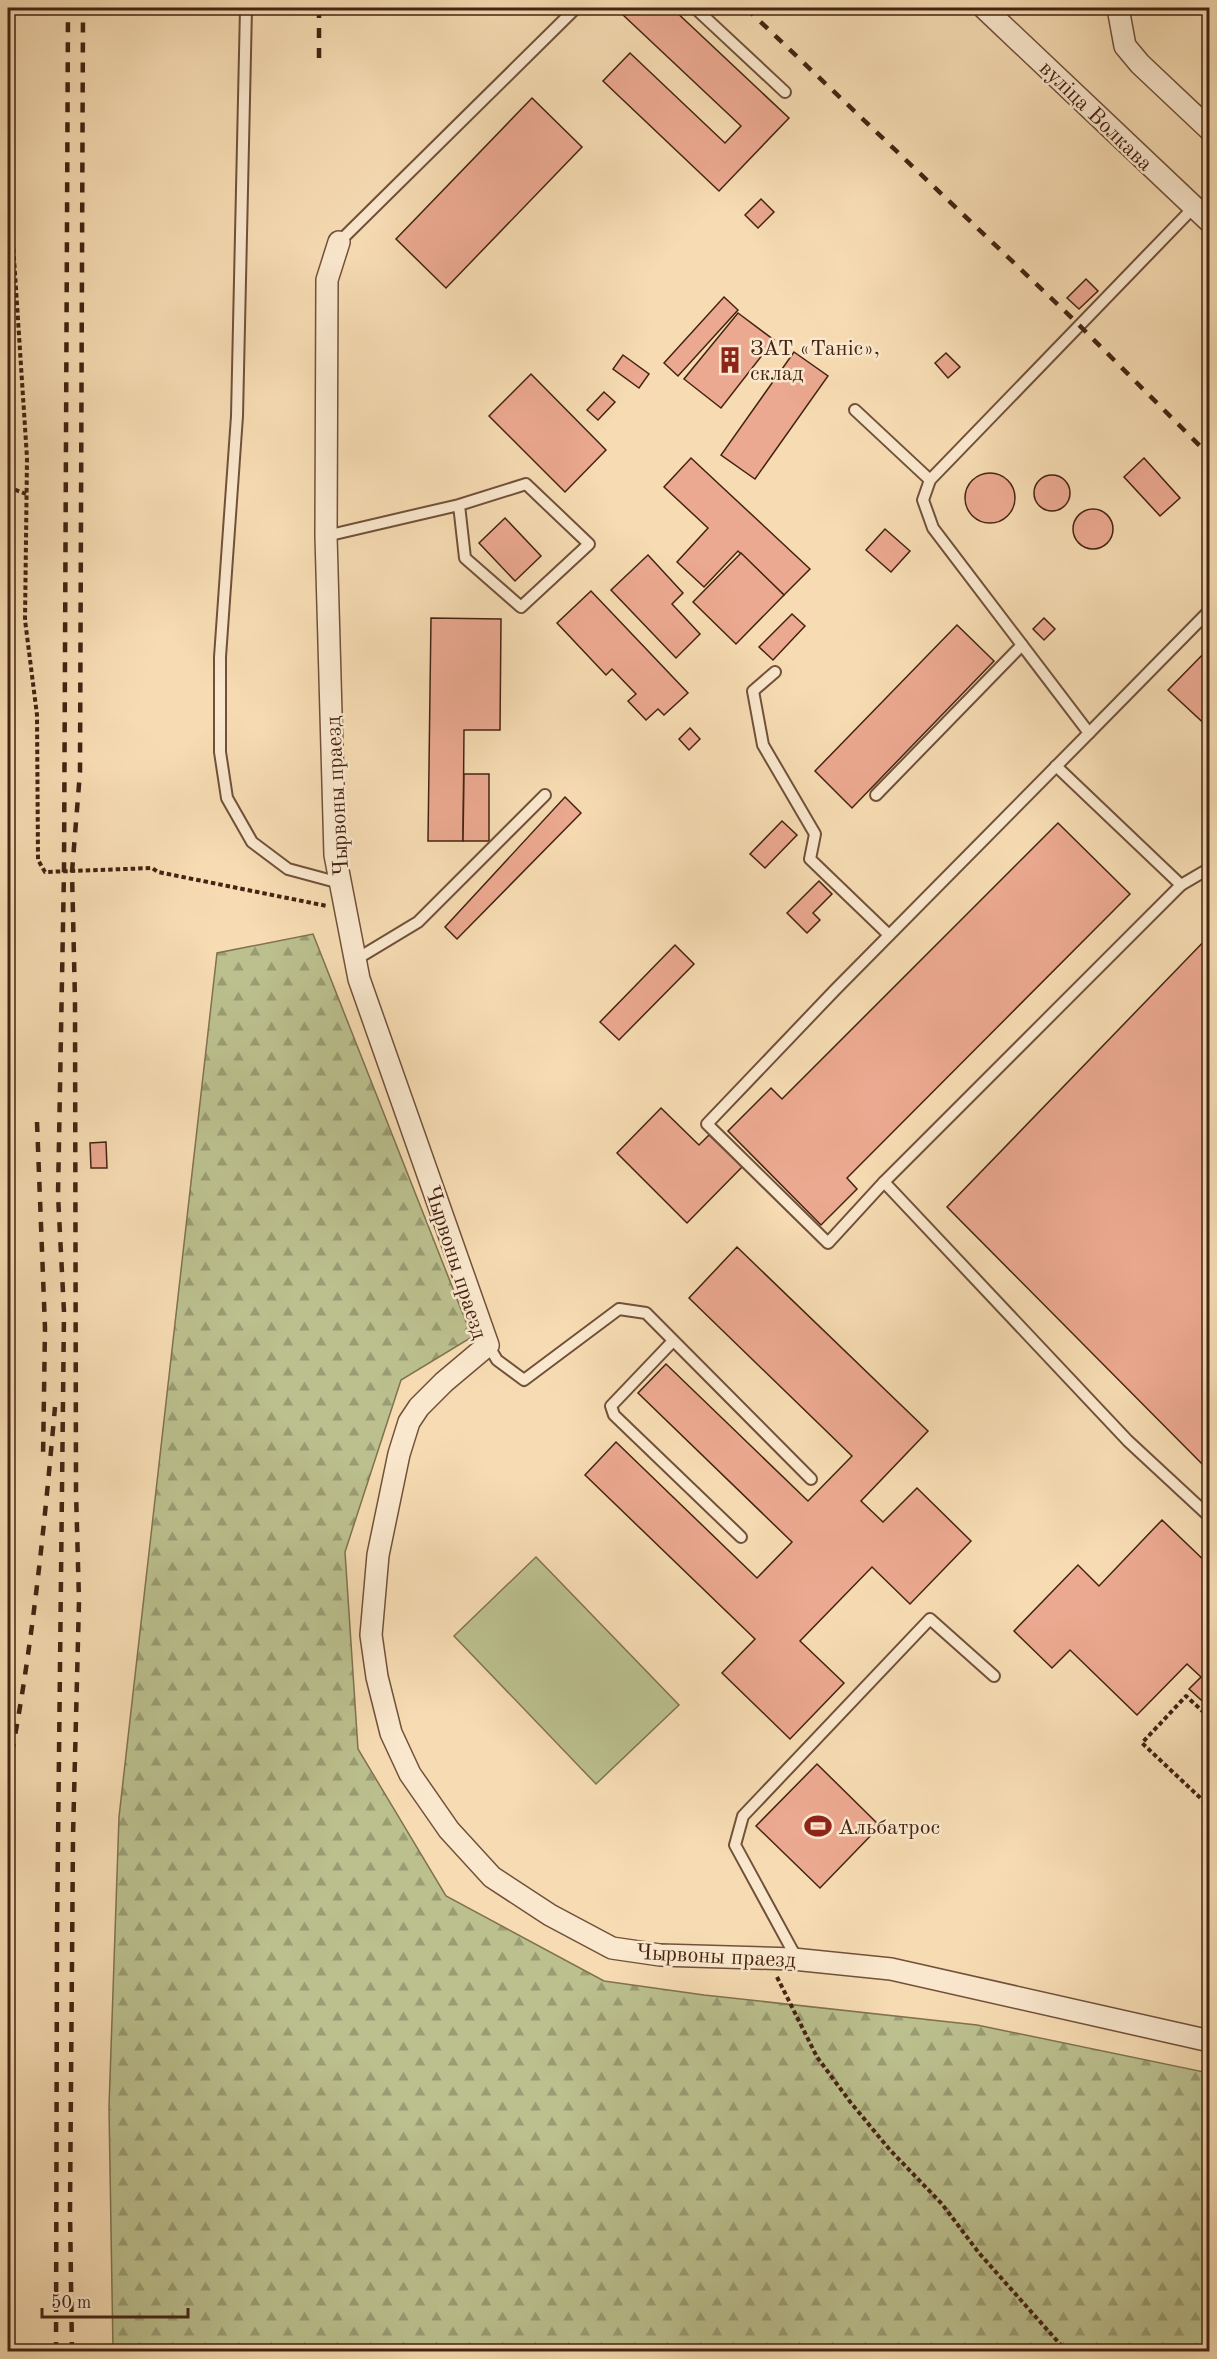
<svg xmlns="http://www.w3.org/2000/svg" width="1217" height="2359" font-family="'Old Standard TT',serif">
  <style>
    .grass { fill: #bbc08e; stroke: #807250; stroke-width: 1.5 }
    .forest { fill: url(#forest-firs); stroke: #807250; stroke-width: 1.5 }
    .building { fill: #eca991; stroke: #442312; stroke-width: 1.5 }
    .lines { fill: none; stroke-linecap: round; stroke-linejoin: round }
    .lane-casing { stroke: #71513a; stroke-width: 14 }
    .street-casing { stroke: #71513a; stroke-width: 24 }
    .path { stroke: #442312; stroke-width: 4; stroke-dasharray: 4.5 3; stroke-linecap: butt }
    .lane { stroke: #fae8ce; stroke-width: 10 }
    .street { stroke: #fae8ce; stroke-width: 21 }
    .rail { stroke: #442312; stroke-width: 4.5; stroke-dasharray: 10 10; stroke-linecap: butt }
    .labels { text-anchor: middle; stroke-width: 5; stroke-linejoin: round; paint-order: stroke }
    .street-label { font-size: 22px; fill: #442312; stroke: #fae8ce }
    .poi-label { font-size: 22px; fill: #442312; stroke: #fae8ce; text-anchor: start }
  </style>
  <defs>
    <pattern id="forest-firs" width="22" height="20" patternUnits="userSpaceOnUse" patternTransform="scale(1.5)"><rect width="22" height="20" fill="#bbc08e"/><path d="M5 1l3.5 6h-7zM16 11l3.5 6h-7z" fill="#9a9c73"/></pattern>
  </defs>
  <rect width="100%" height="100%" fill="#f7dcb3"/>
  <filter id="stains"><feTurbulence type="fractalNoise" baseFrequency=".00333" numOctaves="4"/><feColorMatrix values="0 0 0 0 .2 0 0 0 0 .09 0 0 0 0 .02 0 0 0 .5 -.17"/></filter>
  <radialGradient id="worn" r=".72"><stop offset=".6" stop-color="#630" stop-opacity="0"/><stop offset="1" stop-color="#630" stop-opacity=".3"/></radialGradient>
  <path class="grass" d="M536 1557 679 1705 596 1784 454 1636Z"/>
  <path class="forest" d="M313 934 472 1337 401 1380 345 1552 358 1749 446 1896 604 1981 704 1995 977 2025 1209 2073V2351H113L109 2107 119 1817 217 953Z"/>
  <g class="building">
    <path d="M628 8H672L789 118 719 191 603 81 630 53 725 143 741 126 622 14Z"/>
    <path d="M532 98 582 147 446 288 396 239Z"/>
    <path d="M761 199 774 212 758 228 745 215Z"/>
    <path d="M1086 279 1098 291 1079 309 1067 298Z"/>
    <path d="M724 297 738 310 678 376 664 363Z"/>
    <path d="M738 313 774 340 721 408 684 379Z"/>
    <path d="M794 352 828 376 755 479 721 455Z"/>
    <path d="M946 353 960 367 948 378 935 363Z"/>
    <path d="M623 355 649 374 639 388 613 369Z"/>
    <path d="M531 374 606 450 565 492 489 416Z"/>
    <path d="M604 392 615 402 598 420 587 410Z"/>
    <path d="M691 458 810 569 784 595 738 551 704 587 677 562 708 528 664 487Z"/>
    <path d="M1144 458 1180 498 1160 516 1124 477Z"/>
    <circle cx="990" cy="498" r="25"/>
    <circle cx="1052" cy="493" r="18"/>
    <circle cx="1093" cy="529" r="20"/>
    <path d="M505 518 541 556 515 581 479 543Z"/>
    <path d="M885 529 910 551 891 572 866 550Z"/>
    <path d="M741 553 784 595 736 644 693 602Z"/>
    <path d="M648 555 683 593 672 604 700 634 676 658 611 590Z"/>
    <path d="M591 591 688 693 664 715 658 709 646 720 628 701 636 694 612 669 606 675 557 623Z"/>
    <path d="M792 614 805 626 773 660 759 647Z"/>
    <path d="M431 618 501 619 500 730H464L463 841H428Z"/>
    <path d="M1044 618 1055 629 1044 640 1033 629Z"/>
    <path d="M957 625 994 661 852 808 815 771Z"/>
    <path d="M1210 647V729L1168 690Z"/>
    <path d="M690 728 700 739 689 750 679 739Z"/>
    <path d="M464 774H489V841H463Z"/>
    <path d="M565 797 581 813 457 939 445 927Z"/>
    <path d="M782 821 797 835 765 868 750 854Z"/>
    <path d="M1058 823 1130 894 847 1178 857 1189 821 1225 728 1131 771 1088 782 1099Z"/>
    <path d="M819 881 832 894 813 913 820 920 807 933 787 913Z"/>
    <path d="M1210 935V1472L947 1207Z"/>
    <path d="M675 945 694 964 619 1040 600 1022Z"/>
    <path d="M661 1108 699 1145 709 1135 742 1167 687 1223 617 1153Z"/>
    <path d="M106 1142 107 1168H91L90 1143Z"/>
    <path d="M737 1247 928 1431 861 1501 883 1522 917 1488 971 1541 910 1604 872 1567 800 1641 844 1683 790 1739 722 1673 755 1639 585 1475 616 1442 757 1578 792 1542 638 1393 666 1364 808 1501 852 1456 689 1298Z"/>
    <path d="M1162 1520 1210 1566V1708L1189 1689 1201 1677 1187 1664 1137 1715 1070 1650 1052 1668 1014 1631 1078 1565 1099 1586Z"/>
    <path d="M817 1764 880 1826 820 1888 756 1826Z"/>
  </g>
  <g class="lines">
    <defs>
      <g id="lane">
        <path d="M246 8 237 416 220 657V752L227 798 252 842 288 869 340 883"/>
        <path d="M695 8 785 92"/>
        <path d="M1194 207 930 480 923 500 933 528 1089 733 835 990 707 1124 828 1243 884 1182 1128 1441 1210 1517"/>
        <path d="M339 242 576 8"/>
        <path d="M855 410 930 480"/>
        <path d="M326 536 459 505 526 484 589 544 521 607 465 558 459 505"/>
        <path d="M775 672 753 691 763 745 815 834 810 859 889 935"/>
        <path d="M1089 733 1210 610"/>
        <path d="M876 795 1022 645"/>
        <path d="M1181 885 1210 868"/>
        <path d="M355 960 418 922 545 795"/>
        <path d="M884 1182 1181 885 1056 766"/>
        <path d="M673 1341 611 1406 614 1415 741 1537"/>
        <path d="M488 1345 497 1360 524 1380 619 1309 646 1313 811 1479"/>
        <path d="M797 1959 735 1845 743 1816 930 1619 994 1676"/>
      </g>
      <g id="street">
        <path d="M984 8 1210 222"/>
        <path d="M1118 8 1125 46 1140 64 1210 130"/>
        <path d="M339 242 327 280 326 536 335 855 359 979 488 1345 444 1382 419 1407 409 1422 399 1454 378 1555 371 1635 377 1677 391 1733 410 1774 449 1830 492 1877 550 1915 612 1948 660 1955 793 1959 891 1969 1210 2041"/>
      </g>
    </defs>
    <use href="#lane" class="lane-casing"/>
    <use href="#street" class="street-casing"/>
    <g class="path">
      <path d="M8 166 27 458 25 620 37 715 38 860 45 872 152 868 158 872 327 906"/>
      <path d="M8 487 26 494"/>
      <path d="M1210 1718 1186 1696 1142 1743 1210 1807"/>
      <path d="M777 1977 817 2057 851 2103 890 2150 942 2204 979 2253 1067 2352"/>
    </g>
    <use href="#lane" class="lane"/>
    <use href="#street" class="street"/>
    <g class="rail">
      <path d="M746 8 1073 319 1210 456"/>
      <path d="M319 58V8"/>
      <path d="M37 1122 45 1328 43 1458"/>
      <path d="M8 1773C32 1652 44 1530 55 1407"/>
      <path d="M56 2352 57 1932 64 1312 58 1195 64 871 68 8"/>
      <path d="M72 2352 70 2211 73 1836 79 1601 76 1492 75 1001 72 872 80 772 83 8"/>
    </g>
  </g>
  <defs>
    <symbol id="building-bare" viewBox="-9 -9 18 18"><path d="M-4-6H4V6H1V3H-1V6H-4ZM-2.5-4.3h1.7v1.8h-1.7ZM.8-4.3h1.7v1.8H.8ZM-2.5-1h1.7V.8h-1.7ZM.8-1h1.7V.8H.8Z" fill="#8f2418" stroke="#fae8ce" stroke-width="2.5" paint-order="stroke"/></symbol>
    <symbol id="stadium-bare" viewBox="-9 -9 18 18"><path d="M0-5a6.5 5 0 1 0 0 10a6.5 5 0 1 0 0-10ZM-3.5-1.8h7v3.6h-7Z" fill="#8f2418" stroke="#fae8ce" stroke-width="2.5" paint-order="stroke"/></symbol>
  </defs>
  <g fill-rule="evenodd">
    <use href="#building-bare" x="711" y="341" width="38" height="38"/>
    <use href="#stadium-bare" x="799" y="1807" width="38" height="38"/>
  </g>
  <g class="labels">
    <g class="street-label">
      <text transform="translate(1097 115) rotate(44)" y="8">вуліца Волкава</text>
      <text transform="translate(336 796) rotate(-93)" y="8">Чырвоны праезд</text>
      <text transform="translate(457 1262) rotate(72)" y="8">Чырвоны праезд</text>
      <text transform="translate(716 1955) rotate(3)" y="8">Чырвоны праезд</text>
    </g>
    <g class="poi-label">
      <text x="750" y="355">ЗАТ «Таніс»,<tspan x="750" dy="25">склад</tspan></text>
      <text x="838" y="1834">Альбатрос</text>
    </g>
  </g>
  <rect width="1217" height="2359" fill="none" stroke="#f7dcb3" stroke-width="30"/>
  <rect x="9" y="9" width="1199" height="2341" fill="none" stroke="#442312" stroke-width="3"/>
  <rect x="15" y="15" width="1187" height="2329" fill="none" stroke="#442312" stroke-width="1.5"/>
  <path d="M42 2308v9h146v-9" fill="none" stroke="#442312" stroke-width="3"/>
  <text x="51" y="2308" font-size="18" fill="#442312" stroke="#fae8ce" stroke-width="4.5" paint-order="stroke">50 m</text>
  <rect width="100%" height="100%" filter="url(#stains)"/>
  <rect width="100%" height="100%" fill="url(#worn)"/>
</svg>
